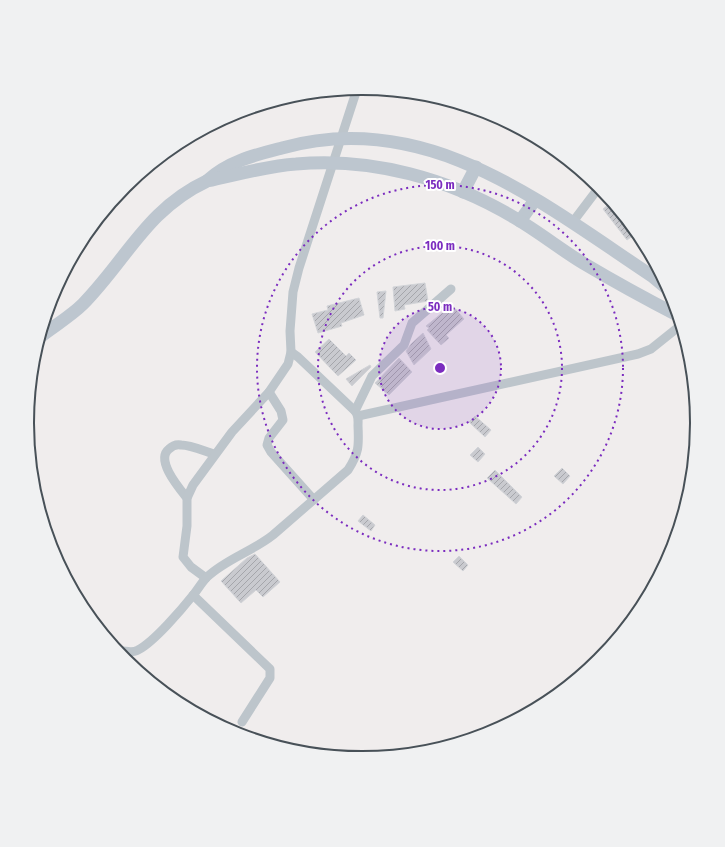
<svg xmlns="http://www.w3.org/2000/svg" width="725" height="847" font-family="'Fira Sans Condensed',sans-serif">
  <style>
    .building { fill: url(#building-hatch); stroke: #d2d4d8 }
    .lines { fill: none; stroke-linecap: round; stroke-linejoin: round }
    .street { stroke: #bdc5cb; stroke-width: 9 }
    .secondary { stroke: #bdc6cf; stroke-width: 13 }
    .ring { fill: none; stroke: #7b2cbf; stroke-width: 2; stroke-dasharray: 2 4 }
    .rim { fill: none; stroke: #485158; stroke-width: 2 }
    .centre { fill: #7b2cbf; stroke: #fff; stroke-width: 2 }
    .ring-label { font-size: 12px; text-anchor: middle; font-weight: bold; fill: #7b2cbf; stroke: #fff; stroke-width: 4; stroke-linejoin: round; paint-order: stroke }
  </style>
  <defs>
    <pattern id="building-hatch" width="6" height="6" patternUnits="userSpaceOnUse"><rect width="6" height="6" fill="#c9cacf"/><path d="M-1 1l2-2M0 6l6-6M5 7l2-2" fill="none" stroke="#a5a6ab"/></pattern>
  </defs>
  <rect width="100%" height="100%" fill="#f0eded"/>
  <g class="building">
    <path d="M609 204 634 235 627 240 603 209Z"/>
    <path d="M425 283 428 301 404 305 405 309 395 311 393 287Z"/>
    <path d="M386 291 383 318H380L377 292Z"/>
    <path d="M359 298 364 315 341 323 342 326 318 333 312 314 328 310 327 306Z"/>
    <path d="M452 305 464 319 446 335 449 338 441 345 427 330 429 328 426 326Z"/>
    <path d="M423 333 431 349 414 365 406 351 411 344Z"/>
    <path d="M329 339 346 356 349 353 356 360 338 376 315 352Z"/>
    <path d="M399 358 412 372 389 395 375 383Z"/>
    <path d="M370 365 371 367 352 386 346 379Z"/>
    <path d="M475 416 491 430 485 437 469 422Z"/>
    <path d="M478 447 485 454 478 462 470 455Z"/>
    <path d="M562 468 570 476 563 484 554 476Z"/>
    <path d="M495 470 522 497 516 504 487 478Z"/>
    <path d="M363 515 375 525 371 531 358 521Z"/>
    <path d="M255 554 280 582 263 597 256 590 241 603 221 581 247 558Z"/>
    <path d="M459 556 468 565 463 571 453 562Z"/>
  </g>
  <g class="lines">
    <g class="street">
      <path d="M572 223 600 186"/>
      <path d="M269 392 281 411 283 420 269 438 267 445 271 452 314 500"/>
      <path d="M355 411 372 376 404 345 412 323 451 289"/>
      <path d="M358 416 638 354 651 349 681 325"/>
      <path d="M187 498C179 488 155 460 169 449 172 446 176 444 181 445 191 445 204 451 214 454"/>
      <path d="M206 578 191 567 183 557 187 526V498L193 485 232 432 269 392 288 364 291 352 290 331 293 292 299 268 357 89"/>
      <path d="M193 595 270 669V678L242 722"/>
      <path d="M118 651C124 650 132 654 138 650 154 642 182 609 194 594 198 589 202 582 207 577 226 559 253 551 273 535L348 470C359 453 359 446 358 426 358 420 359 416 355 411L298 357 291 352"/>
    </g>
    <g class="secondary">
      <path d="M208 180C229 161 255 155 282 148 426 108 539 201 652 276L670 291"/>
      <path d="M463 192 476 167"/>
      <path d="M520 221 535 200"/>
      <path d="M40 337C54 326 71 316 83 304 127 259 147 209 207 181 236 175 266 166 296 164 372 157 450 179 515 218 539 232 560 249 583 263 615 282 646 299 679 316"/>
    </g>
  </g>
  <circle cx="440" cy="368" r="61" fill="#7b2cbf" fill-opacity=".12"/>
  <g class="ring">
    <circle cx="440" cy="368" r="61"/>
    <circle cx="440" cy="368" r="122"/>
    <circle cx="440" cy="368" r="183"/>
  </g>
  <path d="M0 0H725V847H0ZM34 423a328 328 0 1 1 656 0a328 328 0 1 1-656 0Z" fill="#f0f1f2" fill-rule="evenodd"/>
  <path class="rim" d="M34 423a328 328 0 1 1 656 0a328 328 0 1 1-656 0Z"/>
  <circle cx="440" cy="368" r="6" class="centre"/>
  <g class="ring-label">
    <text x="440" y="189">150 m</text>
    <text x="440" y="250">100 m</text>
    <text x="440" y="311">50 m</text>
  </g>
</svg>
